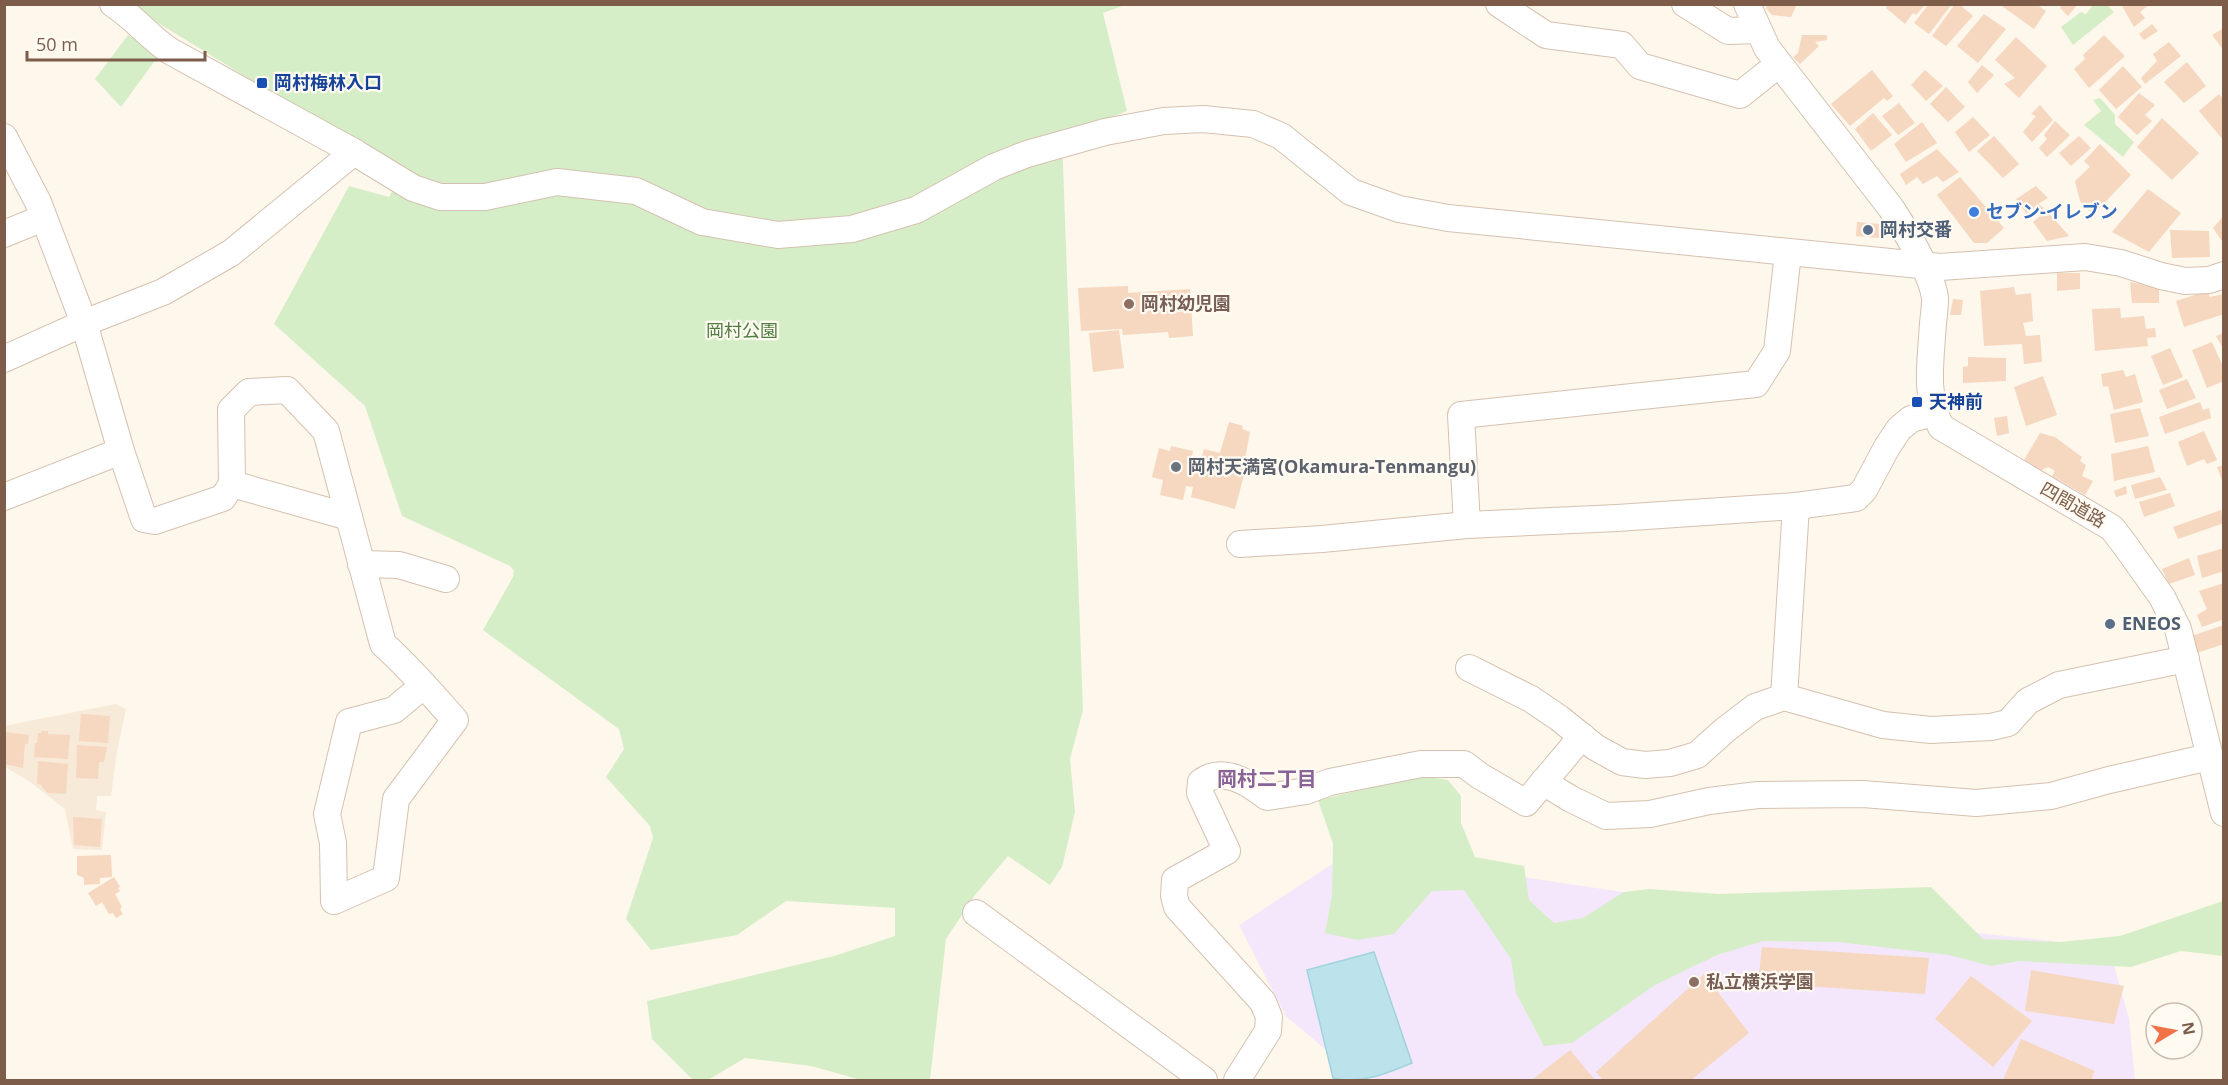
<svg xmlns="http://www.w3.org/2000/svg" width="2228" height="1085" font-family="'Open Sans','Noto Sans JP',sans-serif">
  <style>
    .residential { fill: #f7ead8 }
    .education { fill: #f4e7fb }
    .green { fill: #d6eec7 }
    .water { fill: #bce3eb; stroke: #a1d2dd; stroke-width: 1.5 }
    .building { fill: #f6d7c0 }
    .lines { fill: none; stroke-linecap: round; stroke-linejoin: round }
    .minor-casing { stroke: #d5c1b1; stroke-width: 28 }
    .minor { stroke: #fff; stroke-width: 26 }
    .transit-dot { fill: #1a4fb4; stroke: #fffbf3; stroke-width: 2 }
    .shop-dot { fill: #3f7fe0; stroke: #fffbf3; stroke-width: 2 }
    .service-dot { fill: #5c6f8a; stroke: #fffbf3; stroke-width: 2 }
    .education-dot { fill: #8d6e63; stroke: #fffbf3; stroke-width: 2 }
    .worship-dot { fill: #6b7280; stroke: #fffbf3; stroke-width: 2 }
    .labels { text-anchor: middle; stroke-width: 4.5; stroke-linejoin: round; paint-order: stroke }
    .transit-label { font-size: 18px; font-weight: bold; fill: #164399; stroke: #fffbf3; text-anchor: start }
    .shop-label { font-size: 18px; font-weight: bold; fill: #366cbe; stroke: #fffbf3; text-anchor: start }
    .service-label { font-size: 18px; font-weight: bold; fill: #4e5e75; stroke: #fffbf3; text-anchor: start }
    .education-label { font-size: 18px; font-weight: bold; fill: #785e54; stroke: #fffbf3; text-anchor: start }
    .park-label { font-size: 18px; fill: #4f7d3e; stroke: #fffbf3 }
    .worship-label { font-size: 18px; font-weight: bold; fill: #5b616d; stroke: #fffbf3; text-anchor: start }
    .street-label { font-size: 18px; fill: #7d5d4a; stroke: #fffbf3 }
    .neighbourhood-label { font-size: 20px; font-weight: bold; fill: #886398; stroke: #fffbf3 }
  </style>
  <rect width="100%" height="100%" fill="#fef7eb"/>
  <path class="residential" d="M116 704 126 709 117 751 111 796H97L96 810 106 812 102 850 73 849 65 809 29 781 5 767 4 726Z"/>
  <path class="education" d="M1357 848 1542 880 1710 905 2109 947 2129 1019 2135 1080H1361L1286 1016 1239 925Z"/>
  <g class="green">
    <path d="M129 5H1125L1103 13 1127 111 1062 138 1083 710 1070 759 1075 812 1062 867 1050 885 1008 856 975 895 946 939 930 1080H861L811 1066 745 1058 708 1080H693L652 1039 647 1001 834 956 895 936V908L786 901 737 935 651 950 626 919 653 838 650 826 606 777 624 749 619 729 483 630 513 577 514 571 510 566 402 516 365 406 274 324 349 186 389 197 399 178 378 158Z"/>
    <path d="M2093 5H2107L2114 12 2073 45 2061 27 2081 12 2086 14Z"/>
    <path d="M128 35 159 55 121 107 95 79Z"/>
    <path d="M2100 98 2115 115V124L2134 142 2123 157 2084 125 2101 111 2093 100Z"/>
    <path d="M1421 776 1448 780 1461 796V823L1475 857 1524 866 1529 900 1554 923 1583 918 1624 892 1650 889 1718 894 1931 887 1983 939 2060 942 2120 936 2223 901V956L2181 951 2131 967 2020 961 1991 966 1949 955 1838 942 1763 941 1717 955 1655 985 1572 1043 1544 1046 1516 993 1511 959 1464 890 1432 891 1394 934 1357 940 1325 933 1332 895 1333 844 1318 800Z"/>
  </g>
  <path class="water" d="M1374 952 1412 1063C1388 1073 1360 1085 1333 1078L1307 970Z"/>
  <g class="building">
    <path d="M1768 4H1797L1791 17 1772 15 1766 8Z"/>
    <path d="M1888 4H1922L1924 6 1916 15 1913 13 1905 24 1886 8Z"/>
    <path d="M1929 4H1952L1929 34 1914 23Z"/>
    <path d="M1955 4H1959L1973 16 1946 46 1932 36Z"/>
    <path d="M1999 4H2036L2046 11 2034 29Z"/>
    <path d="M2062 4H2078L2068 16 2060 8Z"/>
    <path d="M2121 4H2150L2140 12 2145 18 2134 27Z"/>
    <path d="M1984 14 2006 29 1978 63 1957 46Z"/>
    <path d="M2152 24 2158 31 2144 40 2139 34Z"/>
    <path d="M2224 28V51L2212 35Z"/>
    <path d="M1802 35H1827V40L1815 42 1819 46 1800 64 1793 57 1798 53Z"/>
    <path d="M2104 35 2125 56 2089 88 2074 69 2085 59 2083 55Z"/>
    <path d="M2016 37 2047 66 2019 98 2004 84 2015 78 1995 60Z"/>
    <path d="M2169 42 2181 56 2145 84 2141 78 2157 61 2153 54Z"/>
    <path d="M2187 62 2206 86 2184 103 2164 82Z"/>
    <path d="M1982 65 1994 75 1977 93 1968 82Z"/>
    <path d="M2123 66 2142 87 2116 109 2099 90Z"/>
    <path d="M1872 70 1893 96 1887 101 1884 98 1850 126 1831 104Z"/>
    <path d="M1925 70 1943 86 1926 101 1911 85Z"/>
    <path d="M1946 87 1965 107 1948 122 1930 104Z"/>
    <path d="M2139 93 2155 105 2145 115 2152 121 2137 135 2118 117Z"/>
    <path d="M2219 94 2224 100V141L2199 111Z"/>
    <path d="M1899 103 1915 123 1898 135 1882 116Z"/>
    <path d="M2040 105 2053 120 2032 142 2023 132 2036 116 2031 114Z"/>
    <path d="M1873 113 1892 135 1871 151 1855 129Z"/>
    <path d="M1973 117 1990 135 1969 152 1955 132Z"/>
    <path d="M2162 118 2199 153 2172 180 2137 147Z"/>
    <path d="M2055 121 2070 135 2047 157 2039 148 2047 139 2044 135Z"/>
    <path d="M1922 122 1937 143 1906 162 1894 144Z"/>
    <path d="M1994 136 2019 164 2003 178 1977 151Z"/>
    <path d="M2079 136 2091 148 2071 166 2059 153Z"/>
    <path d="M2100 144 2131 175 2093 215 2080 201 2075 181 2090 167 2084 161Z"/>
    <path d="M1937 149 1959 172 1943 182 1937 176 1923 184 1917 177 1906 185 1900 174Z"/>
    <path d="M1960 177 2004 228 1987 243H1974L1937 195Z"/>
    <path d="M2036 186 2048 198 2038 204 2044 208 2030 219 2016 199Z"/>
    <path d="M2148 189 2181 213 2149 252 2112 232Z"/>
    <path d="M2047 211 2069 236 2047 241 2033 222Z"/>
    <path d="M2224 215V244L2213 228Z"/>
    <path d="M1857 222 1881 224 1879 238 1856 236Z"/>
    <path d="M2170 230 2209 231 2210 257 2172 258Z"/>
    <path d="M2057 273H2080V289L2057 291Z"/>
    <path d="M2130 282 2159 288V303H2132Z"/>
    <path d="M1128 286V293L1190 289 1193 336 1169 338 1168 332 1123 335 1122 329 1081 331 1078 288Z"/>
    <path d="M2014 287 2016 295 2031 293 2033 321 2023 323 2026 336 2040 335 2042 362 2024 364 2022 344 1984 346 1980 291Z"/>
    <path d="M2207 291 2210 297 2224 294V314L2184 327 2176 301Z"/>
    <path d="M1953 299 1963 300 1961 315H1950Z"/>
    <path d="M2120 308 2121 318 2144 316 2146 329 2155 328 2156 337 2147 338 2148 346 2095 351 2092 309Z"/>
    <path d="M1119 330 1124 368 1093 372 1089 333Z"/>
    <path d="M2224 333V350L2216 336Z"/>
    <path d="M2212 342 2224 369V381L2207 388 2192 350Z"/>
    <path d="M2170 348 2183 377 2163 385 2151 356Z"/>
    <path d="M1968 357 2006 358V381L1963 383V367L1968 366Z"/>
    <path d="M2123 370 2126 377 2135 374 2143 402 2114 410 2108 386 2103 387 2101 374Z"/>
    <path d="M2043 376 2057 415 2026 426 2014 387Z"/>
    <path d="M2187 379 2196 398 2167 409 2159 390Z"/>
    <path d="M2200 402 2203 410 2209 408 2211 418 2165 434 2159 417Z"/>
    <path d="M2140 408 2149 436 2115 443 2110 414Z"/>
    <path d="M2007 416 2009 433 1997 436 1994 418Z"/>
    <path d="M1229 422 1243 426 1242 429 1250 432 1245 459 1248 460 1235 509 1191 497 1193 487 1186 486 1183 500 1160 495 1163 480 1152 477 1159 448 1170 451 1171 446 1193 451 1192 456 1200 458 1198 472 1204 449 1220 453Z"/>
    <path d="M2204 431 2217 460 2207 464 2204 459 2187 466 2178 442Z"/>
    <path d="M2040 433 2055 437 2082 457 2080 461 2086 465 2082 476 2093 481 2085 495 2052 476 2055 471 2048 467 2040 471 2024 460Z"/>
    <path d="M2148 446 2155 472 2114 481 2111 454Z"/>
    <path d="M2224 465V483H2223L2217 467Z"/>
    <path d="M2160 477 2167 490 2135 499 2131 485Z"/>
    <path d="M2126 486 2127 494 2116 497 2114 491Z"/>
    <path d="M2170 493 2175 506 2144 517 2139 502Z"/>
    <path d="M2221 510 2224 523 2178 539 2173 527Z"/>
    <path d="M2224 548V571L2202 578 2197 556Z"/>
    <path d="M2189 558 2195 575 2169 584 2162 569Z"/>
    <path d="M2224 583V619L2202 627 2197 615 2207 609 2199 591Z"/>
    <path d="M2224 625V644L2197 653 2191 636Z"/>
    <path d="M81 714 110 716 108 743 79 741Z"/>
    <path d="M41 731H48V734L70 735 68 759 34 757 35 743H37L38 733H41Z"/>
    <path d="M4 732 29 735 28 744H25L23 768 4 764Z"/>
    <path d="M77 745 107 747 104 762H99L98 779 76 778Z"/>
    <path d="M38 761 68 764 66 794 48 793 42 787V785L37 784Z"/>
    <path d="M73 817 102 819 100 847 74 845Z"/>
    <path d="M111 855 112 877 100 878V884L84 885V878L77 875V856Z"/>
    <path d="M114 877 120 887 118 888 120 891 115 894 122 907 120 909 123 914 116 918 113 913 109 914 102 902 96 906 88 893Z"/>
    <path d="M1762 947 1929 958 1925 994 1758 983Z"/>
    <path d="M2031 970 2124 986 2114 1024 2025 1011Z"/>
    <path d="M1704 974 1749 1033 1691 1080H1603L1596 1072Z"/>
    <path d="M1971 976 2032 1021 1993 1067 1935 1019Z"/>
    <path d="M2021 1039 2095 1071 2091 1080H2003Z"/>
    <path d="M1570 1050 1595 1080H1535L1533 1079Z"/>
  </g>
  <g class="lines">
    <defs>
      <g id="minor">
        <path d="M113 4C135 18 149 37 170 51L354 152 413 188 440 197H485L557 182 636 191 702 222 778 235 852 229 916 210 994 167 1027 154 1105 132 1164 121 1203 119 1253 124 1281 136 1351 192 1399 209 1448 218 1940 267 2085 257 2121 263 2161 276 2185 281 2209 280 2224 275"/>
        <path d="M1499 4 1546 35 1622 45 1640 66 1740 95 1779 64"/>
        <path d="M1685 4 1728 31 1758 30"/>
        <path d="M1747 4 1767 48 1891 208C1904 228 1933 275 1935 299 1935 307 1934 315 1933 323 1931 358 1924 396 1941 427L2112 528 2125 545 2162 597 2178 629 2224 813"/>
        <path d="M4 137 38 202 84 323 121 451 4 497"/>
        <path d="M4 234 43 218"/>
        <path d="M1788 253 1777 351 1756 384 1461 415 1467 525 1617 518 1796 506 1856 498 1864 490 1887 447 1899 429 1911 419 1933 413"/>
        <path d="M4 359 84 323 163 292 231 253 354 152"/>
        <path d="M121 451 144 519 155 521 223 498 232 484 231 410 249 392 287 390 326 431 383 644C409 667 432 694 455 720L396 799 386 878 334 901 333 843 327 814 349 722 394 710 424 685"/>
        <path d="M232 484 349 517"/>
        <path d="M1240 544 1322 539 1467 525"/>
        <path d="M361 564 399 565 446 579"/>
        <path d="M1469 668 1531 699 1559 718 1595 747 1622 762 1645 765 1670 763 1697 755 1725 730 1755 707 1784 697 1883 725 1931 730 1991 727 2008 723 2028 701 2059 685 2186 659"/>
        <path d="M1784 697 1796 506"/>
        <path d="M1543 782 1571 799 1606 816 1650 814 1709 801 1758 795 1863 794 1976 803 2051 796 2109 780 2209 757"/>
        <path d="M976 913 1204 1080"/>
        <path d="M1237 1080 1268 1031 1269 1017 1263 1002 1177 907 1174 896 1175 880 1227 851 1200 793 1201 782C1223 766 1248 782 1267 797L1306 791 1330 782 1421 764H1464L1480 776 1526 803 1582 736"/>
      </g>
    </defs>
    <use href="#minor" class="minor-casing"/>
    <use href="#minor" class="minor"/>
  </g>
  <g class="transit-dot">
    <rect x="256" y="77" width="12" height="12" rx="3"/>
    <rect x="1911" y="396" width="12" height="12" rx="3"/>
  </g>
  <circle class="shop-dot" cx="1974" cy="212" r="6"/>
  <g class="service-dot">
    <circle cx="1868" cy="230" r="6"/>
    <circle cx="2110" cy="624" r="6"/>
  </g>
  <g class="education-dot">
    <circle cx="1129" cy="304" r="6"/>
    <circle cx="1694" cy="982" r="6"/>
  </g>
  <circle class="worship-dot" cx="1176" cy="467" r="6"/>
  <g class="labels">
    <g class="transit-label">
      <text x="274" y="89">岡村梅林入口</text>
      <text x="1929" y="408">天神前</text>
    </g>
    <g class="shop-label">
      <text x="1986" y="218">セブン-イレブン</text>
    </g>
    <g class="service-label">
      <text x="1880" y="236">岡村交番</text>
      <text x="2122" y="630">ENEOS</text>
    </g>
    <g class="education-label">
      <text x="1141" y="310">岡村幼児園</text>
      <text x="1706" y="988">私立横浜学園</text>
    </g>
    <g class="park-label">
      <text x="742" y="337">岡村公園</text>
    </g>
    <g class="worship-label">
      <text x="1188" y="473">岡村天満宮(Okamura-Tenmangu)</text>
    </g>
    <g class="street-label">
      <text transform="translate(2073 505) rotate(30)" y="6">四間道路</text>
    </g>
    <g class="neighbourhood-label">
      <text x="1267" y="786">岡村二丁目</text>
    </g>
  </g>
  <rect width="2228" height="1085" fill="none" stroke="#7d5d4a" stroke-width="12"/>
  <g transform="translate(2174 1031) rotate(80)"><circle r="28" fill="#fffbf3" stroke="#cbbcaf" stroke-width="1.5"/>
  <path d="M0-4.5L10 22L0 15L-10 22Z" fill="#f17247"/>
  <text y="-9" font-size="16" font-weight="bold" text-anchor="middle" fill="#7d5d4a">N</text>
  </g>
  <path d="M27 51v9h178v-9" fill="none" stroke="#7d5d4a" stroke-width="3"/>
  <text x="36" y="51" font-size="18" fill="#7d5d4a" stroke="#fffbf3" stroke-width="4.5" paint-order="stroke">50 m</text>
</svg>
